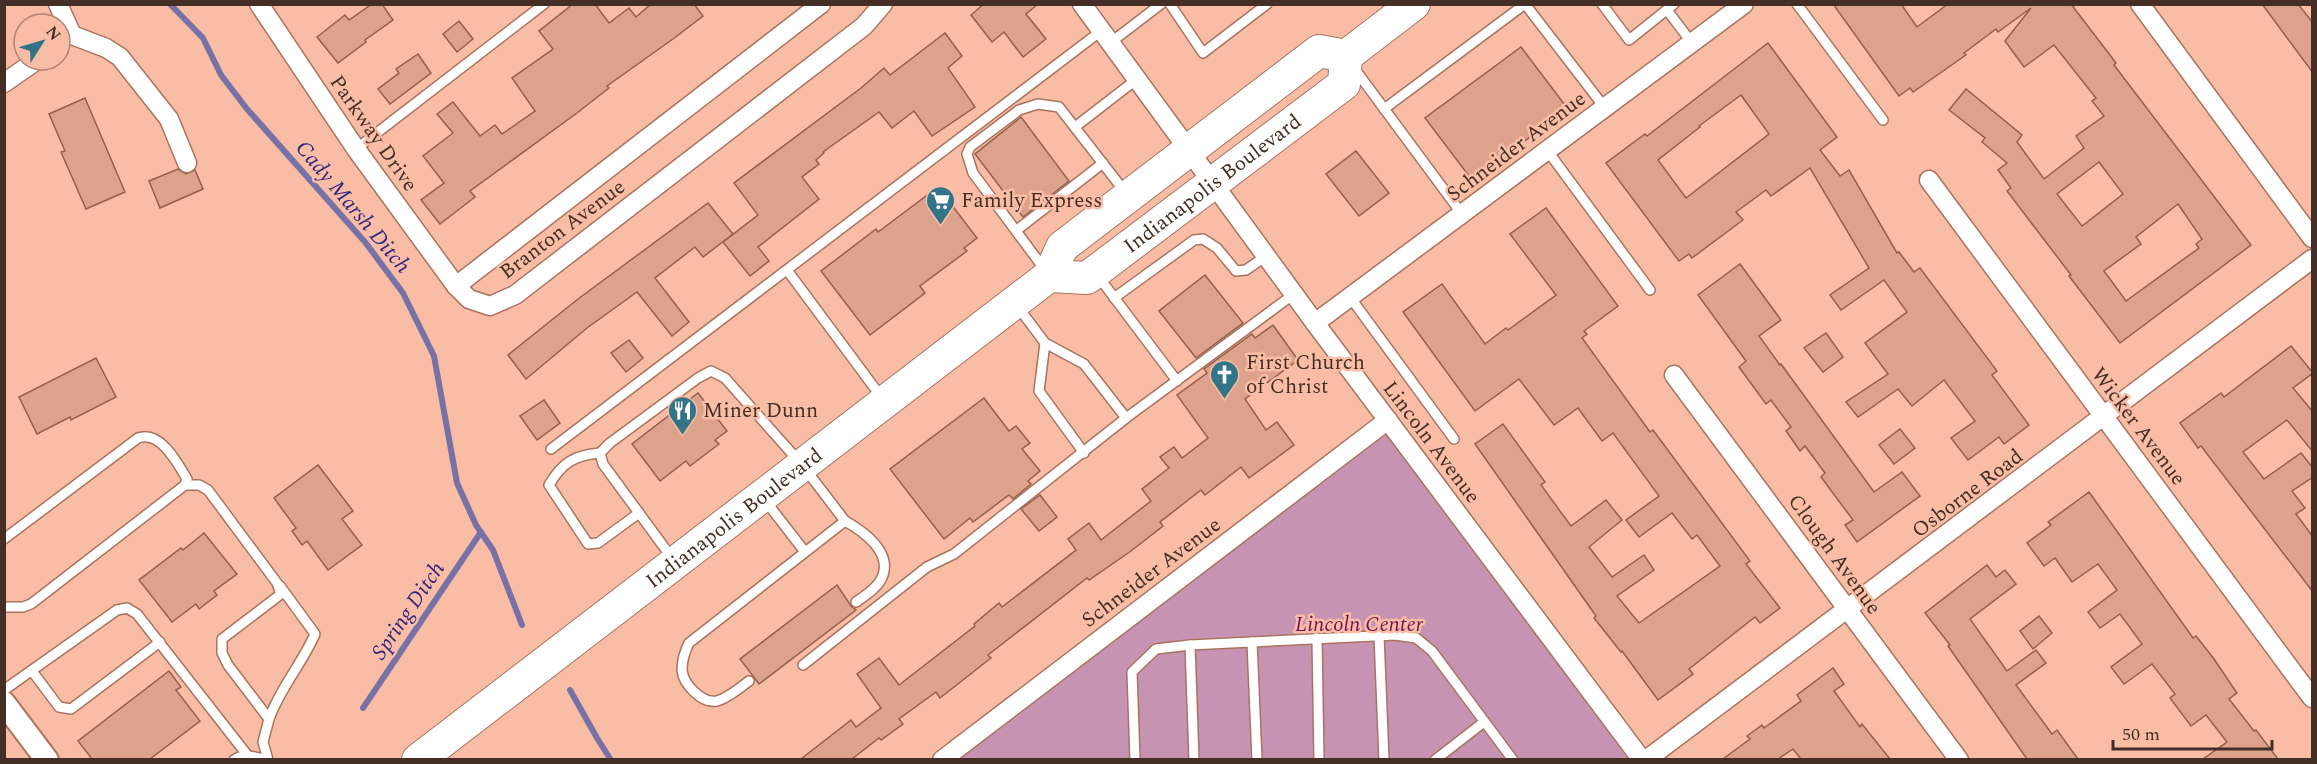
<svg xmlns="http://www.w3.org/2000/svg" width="2317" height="764" font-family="Spectral,serif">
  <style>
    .green { fill: #c693b2 }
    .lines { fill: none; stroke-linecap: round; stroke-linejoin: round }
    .stream { stroke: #7771a6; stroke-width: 6 }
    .building { fill: #dca28b; stroke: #945f4b; stroke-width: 1.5; fill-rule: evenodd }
    .service-casing { stroke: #aa735e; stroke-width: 12 }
    .minor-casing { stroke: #aa735e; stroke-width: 21 }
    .tertiary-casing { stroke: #aa735e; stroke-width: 26 }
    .trunk-casing { stroke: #aa735e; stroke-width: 34 }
    .service { stroke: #fff; stroke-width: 9 }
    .minor { stroke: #fff; stroke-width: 18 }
    .tertiary { stroke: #fff; stroke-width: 22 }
    .trunk { stroke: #fff; stroke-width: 32 }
    .labels { text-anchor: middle; stroke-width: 5; stroke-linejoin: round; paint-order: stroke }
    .street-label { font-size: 21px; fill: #452e25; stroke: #f9bda6 }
    .poi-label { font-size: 21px; fill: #452e25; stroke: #f9bda6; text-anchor: start }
    .park-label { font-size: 21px; font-style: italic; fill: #721358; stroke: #f9bda6 }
    .water-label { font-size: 22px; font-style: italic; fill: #322681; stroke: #f9bda6 }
  </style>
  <rect width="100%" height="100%" fill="#f9bda6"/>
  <path class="green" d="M1386 431 1628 759 959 760Z"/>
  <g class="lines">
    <g class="stream">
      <path d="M170 4 203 38 221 75 247 109 365 242 403 293 434 356 457 483 476 525 493 550 522 625"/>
      <path d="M570 690 597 738 611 760"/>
      <path d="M363 708 481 532"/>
    </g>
  </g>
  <g class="building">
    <path d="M372 4H382L393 20 365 40 366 42 338 63 317 37 345 15 349 20Z"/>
    <path d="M573 4H595L609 23 629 8 636 17 651 4H694L703 16 673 39 607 86 609 88 577 113 470 191 475 197 440 224 421 200 444 183 423 156 453 133 437 114 453 102 480 136 495 125 502 134 535 111 512 78 553 49 539 31Z"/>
    <path d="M984 4H1038L1026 14 1046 39 1023 57 1004 32 992 42 971 15Z"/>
    <path d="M1833 4H1901L1917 27 1948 4H2071L2116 63 2114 65 2251 245 2120 343 2069 276 2071 275 2007 191 2011 188 1998 170 2007 163 1982 142 1985 138 1949 110 1966 89 2022 135 2017 142 2044 179 2084 148 2076 136 2104 116 2092 101 2096 98 2054 45 2024 67 2005 41 2031 8 1998 32 1996 29 1964 53 1966 55 1913 92 1910 88 1899 96ZM2099 162 2123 194 2082 226 2057 194ZM2178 204 2202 239 2196 244 2199 248 2126 301 2104 271 2141 244 2136 237Z"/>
    <path d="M2262 4H2298L2313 23V73Z"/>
    <path d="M459 21 473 39 457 52 443 34Z"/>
    <path d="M945 33 962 56 948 68 975 107 932 136 914 111 892 128 879 112 823 152 824 153 816 160 819 164 802 177 819 199 758 247 769 261 750 276 723 242 758 215 734 183 861 88 884 68 890 75Z"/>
    <path d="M1768 43 1837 137 1820 150 1840 176 1849 170 1897 253 1899 252 1914 272 1920 268 1997 371 1992 375 2029 425 2004 444 1999 437 1968 460 1951 438 1975 421 1944 380 1912 406 1898 389 1858 417 1846 402 1888 374 1865 343 1907 312 1884 280 1841 310 1830 295 1869 268 1810 168 1771 196 1766 190 1736 212 1743 220 1692 258 1689 254 1679 261 1606 163 1645 134 1647 136ZM1741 95 1769 134 1686 198 1658 160 1700 127 1699 126Z"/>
    <path d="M1521 47 1568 109 1472 180 1425 118Z"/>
    <path d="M418 54 431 73 390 104 378 89 399 73 396 69Z"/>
    <path d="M85 98 125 192 86 209 61 152 65 151 49 114Z"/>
    <path d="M1021 117 1069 181 1023 217 975 154Z"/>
    <path d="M1356 151 1389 193 1359 216 1326 174Z"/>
    <path d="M178 169 186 174 195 170 203 189 160 208 149 181Z"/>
    <path d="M938 187 977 238 964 248 967 251 920 286 925 293 870 335 821 271 876 229 878 232Z"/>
    <path d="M708 203 733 234 703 257 695 247 655 278 689 322 672 336 637 292 587 328 526 379 508 355 578 299Z"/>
    <path d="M1546 208 1618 306 1584 331 1587 334 1582 338 1650 432 1653 430 1750 561 1746 564 1780 608 1760 623 1755 617 1689 669 1693 674 1658 700 1622 651 1621 652 1594 618 1596 616 1475 444 1503 424 1545 482 1541 485 1571 526 1606 500 1622 520 1589 547 1612 577 1644 555 1654 570 1617 596 1639 623 1720 566 1697 535 1692 539 1672 513 1639 537 1626 520 1659 496 1613 433 1602 441 1578 408 1554 425 1519 379 1475 411 1403 312 1442 284 1485 344 1506 328 1508 330 1556 295 1510 234Z"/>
    <path d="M1740 264 1781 320 1759 336 1780 365 1781 364 1874 492 1902 472 1920 496 1857 542 1845 525 1853 520 1821 477 1825 473 1805 446 1800 451 1786 431 1791 427 1771 400 1766 404 1739 367 1746 361 1698 295Z"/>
    <path d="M1205 275 1243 323 1196 358 1159 311Z"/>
    <path d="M1273 325 1298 360 1245 399 1266 430 1277 422 1294 445 1249 478 1241 467 1205 495 1201 490 1160 522 1163 526 1131 551 1089 580 1087 578 988 655 991 658 940 698 936 692 899 719 903 724 881 740 879 738 852 759H801L851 720 856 727 881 708 857 674 879 658 899 685 975 626 974 624 999 603 1002 607 1076 550 1068 539 1089 523 1101 540 1151 501 1142 489 1169 468 1160 457 1174 447 1182 458 1208 438 1177 395 1207 373 1204 369 1252 334 1255 338Z"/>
    <path d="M1826 333 1843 357 1823 372 1804 348Z"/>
    <path d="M629 340 643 358 626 372 611 353Z"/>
    <path d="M2291 346 2313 373 2293 388 2313 412V452L2287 420 2243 452 2264 479 2301 453 2313 468V477L2292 491 2305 508 2296 514 2313 537V592L2201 446 2198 448 2180 423 2221 393 2224 397Z"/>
    <path d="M96 358 116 397 71 420 70 417 37 434 19 397Z"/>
    <path d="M698 393 727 431 715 440 719 444 690 466 686 461 660 481 632 444Z"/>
    <path d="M984 398 1009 431 1016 426 1030 443 1022 449 1040 471 1028 481 1031 484 1013 499 1009 495 973 522 970 518 944 539 890 469Z"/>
    <path d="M544 400 560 423 537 440 520 416Z"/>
    <path d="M1900 429 1915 448 1894 464 1879 445Z"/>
    <path d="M318 465 353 511 342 519 362 545 328 570 307 541 302 545 292 531 296 528 274 498Z"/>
    <path d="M2089 492 2193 638 2196 636 2214 659 2237 693 2229 699 2254 731 2256 730 2278 759H2203L2227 742 2206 715 2191 726 2170 698 2175 694 2152 664 2124 684 2111 667 2142 644 2120 614 2100 628 2088 612 2117 590 2098 564 2072 582 2055 558 2044 566 2027 543 2051 525 2048 522Z"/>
    <path d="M1040 495 1057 517 1039 531 1021 509Z"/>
    <path d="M204 533 237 574 214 591 217 595 199 609 196 604 172 622 139 580 181 548 183 550Z"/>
    <path d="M1987 565 1996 577 2005 570 2016 584 1970 619 2007 671 2036 650 2046 663 2016 685 2052 734 2057 730 2078 759H2027L1948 646 1950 645 1925 613Z"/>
    <path d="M837 585 851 606 856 610 759 684 740 659Z"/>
    <path d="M2039 616 2052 633 2033 649 2020 631Z"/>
    <path d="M1833 668 1844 684 1834 691 1860 727 1862 724 1890 759H1801L1793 749 1778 759H1723L1750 739 1747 736 1762 725 1764 728 1801 701 1797 695Z"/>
    <path d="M169 671 181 687 176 690 200 721 150 759H92L78 741Z"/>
  </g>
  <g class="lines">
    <defs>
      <g id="service">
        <path d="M1170 4 1203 53 1267 4"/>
        <path d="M1525 4 1605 108"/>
        <path d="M1602 4 1629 40 1674 4"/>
        <path d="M1797 4 1883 120"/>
        <path d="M1667 10 1692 43"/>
        <path d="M1110 43 1161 4"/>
        <path d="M1354 68 1462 214"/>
        <path d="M1384 109 1525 4"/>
        <path d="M1075 127 1137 79"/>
        <path d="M356 149 544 4"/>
        <path d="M1547 150 1650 290"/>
        <path d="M1017 230 1103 163"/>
        <path d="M787 270 882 398"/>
        <path d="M1045 270 973 173 967 154 970 147 1019 110 1038 104 1059 107 1125 192"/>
        <path d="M1098 276 1177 381"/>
        <path d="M1350 297 1454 439"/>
        <path d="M1114 298 1194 240 1203 239 1217 248 1236 271 1246 270 1266 256"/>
        <path d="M1018 307 1045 343 1084 364 1126 418"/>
        <path d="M1045 343 1039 391 1084 453"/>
        <path d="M551 449 1101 31"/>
        <path d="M600 453C574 455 562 463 549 485L588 544 598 543 639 513"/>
        <path d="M185 485H199L208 490 277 583 281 594 222 639V653L228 665 269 719 263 742 268 760"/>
        <path d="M764 499 805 552"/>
        <path d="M845 521C863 531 891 551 883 575 879 587 866 595 856 602"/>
        <path d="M4 539 138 438C160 430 177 462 187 479L185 485 31 604 23 607H4"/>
        <path d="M672 558 603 464 600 453 610 443 698 378 711 371 725 378 803 466 845 521 689 643C685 651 682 660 682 670 683 684 702 704 717 701 728 698 740 688 749 681"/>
        <path d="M1379 635 1384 760"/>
        <path d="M1317 638 1319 760"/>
        <path d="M1252 642 1257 760"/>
        <path d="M1190 645 1194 760"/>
        <path d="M803 665 927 567 954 554 1126 418 1294 294"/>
        <path d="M32 671 59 707 71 709 160 642"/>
        <path d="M4 690 117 610 127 608 137 614 248 756"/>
        <path d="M269 719C280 688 302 664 315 634L280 586"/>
        <path d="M234 760C243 753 256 757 266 760"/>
        <path d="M1135 760 1132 672 1156 649 1190 645 1395 635 1416 638 1432 651 1513 760"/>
        <path d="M1435 760 1484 722"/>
      </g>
      <g id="minor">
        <path d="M58 4 72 35 106 48 120 57 169 119 187 163"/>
        <path d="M259 4 356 149 456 286 469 299 490 306 515 295 864 26 883 4"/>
        <path d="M1082 4 1315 323 1642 760"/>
        <path d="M2140 4 2312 238"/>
        <path d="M4 83 37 60"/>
        <path d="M1929 180 2312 698"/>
        <path d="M456 286 821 4"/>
        <path d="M1315 323 1744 4"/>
        <path d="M1674 375 1959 760"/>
        <path d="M942 760 1388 420"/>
        <path d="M1646 760 2312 259"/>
      </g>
      <path id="tertiary" d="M4 703 47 760"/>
      <g id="trunk">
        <path id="s1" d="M1049 276 1087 278 1344 84 1346 56"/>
        <path id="s2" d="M418 760 1049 276 1062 247 1319 51 1346 56 1414 4"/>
      </g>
    </defs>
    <use href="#service" class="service-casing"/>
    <use href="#minor" class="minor-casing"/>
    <use href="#tertiary" class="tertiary-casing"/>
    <use href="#trunk" class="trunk-casing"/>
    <use href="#service" class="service"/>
    <use href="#minor" class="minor"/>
    <use href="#tertiary" class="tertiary"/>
    <use href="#trunk" class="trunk"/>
  </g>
  <defs>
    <symbol id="supermarket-pin" viewBox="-11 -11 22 30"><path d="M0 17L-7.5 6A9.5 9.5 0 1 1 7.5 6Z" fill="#347488" stroke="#f9bda6"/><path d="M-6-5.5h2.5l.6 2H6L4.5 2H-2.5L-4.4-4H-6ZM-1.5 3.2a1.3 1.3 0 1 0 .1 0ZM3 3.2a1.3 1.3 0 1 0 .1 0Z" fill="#fff"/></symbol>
    <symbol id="church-pin" viewBox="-11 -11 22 30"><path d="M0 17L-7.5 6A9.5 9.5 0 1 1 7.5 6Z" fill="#347488" stroke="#f9bda6"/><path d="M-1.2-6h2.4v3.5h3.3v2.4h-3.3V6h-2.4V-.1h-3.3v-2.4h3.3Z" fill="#fff"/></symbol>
    <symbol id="restaurant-pin" viewBox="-11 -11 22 30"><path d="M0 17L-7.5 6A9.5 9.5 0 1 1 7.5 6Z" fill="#347488" stroke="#f9bda6"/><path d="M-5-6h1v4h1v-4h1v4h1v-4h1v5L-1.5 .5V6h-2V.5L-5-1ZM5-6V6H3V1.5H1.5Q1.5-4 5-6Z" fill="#fff"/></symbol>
  </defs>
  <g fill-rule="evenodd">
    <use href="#supermarket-pin" x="924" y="184" width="33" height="45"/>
    <use href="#church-pin" x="1208" y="358" width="33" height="45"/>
    <use href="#restaurant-pin" x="666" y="394" width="33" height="45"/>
  </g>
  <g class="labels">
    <g class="street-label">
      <text transform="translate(374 133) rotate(55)" y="7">Parkway Drive</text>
      <text transform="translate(1516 146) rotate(-37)" y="7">Schneider Avenue</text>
      <text dy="7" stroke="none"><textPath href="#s1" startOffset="195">Indianapolis Boulevard</textPath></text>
      <text transform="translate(562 229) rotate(-37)" y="7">Branton Avenue</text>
      <text transform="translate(2139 426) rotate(53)" y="7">Wicker Avenue</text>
      <text transform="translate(1432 442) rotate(53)" y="7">Lincoln Avenue</text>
      <text transform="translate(1967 493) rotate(-37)" y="7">Osborne Road</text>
      <text dy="7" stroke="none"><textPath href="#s2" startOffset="398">Indianapolis Boulevard</textPath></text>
      <text transform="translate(1835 554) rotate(54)" y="7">Clough Avenue</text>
      <text transform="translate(1151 572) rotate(-37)" y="7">Schneider Avenue</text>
    </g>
    <g class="poi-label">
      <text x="961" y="207">Family Express</text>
      <text x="1246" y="369">First Church<tspan x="1246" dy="24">of Christ</tspan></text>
      <text x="703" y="417">Miner Dunn</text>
    </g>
    <g class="park-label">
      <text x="1359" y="631">Lincoln Center</text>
    </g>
    <g class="water-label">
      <text transform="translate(354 206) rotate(50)" y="8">Cady Marsh Ditch</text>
      <text transform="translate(407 610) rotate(-56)" y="8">Spring Ditch</text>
    </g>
  </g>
  <rect width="2317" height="764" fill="none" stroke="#452e25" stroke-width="12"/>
  <g transform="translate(42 42) rotate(53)"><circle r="28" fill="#f9bda6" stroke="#b18472" stroke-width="1.5"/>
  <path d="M0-4.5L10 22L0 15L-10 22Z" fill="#347488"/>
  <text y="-9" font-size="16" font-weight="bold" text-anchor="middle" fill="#452e25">N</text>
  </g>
  <path d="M2113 740v9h159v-9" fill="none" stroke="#452e25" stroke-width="3"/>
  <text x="2122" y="740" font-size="18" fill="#452e25" stroke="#f9bda6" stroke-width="4.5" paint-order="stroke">50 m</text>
</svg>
